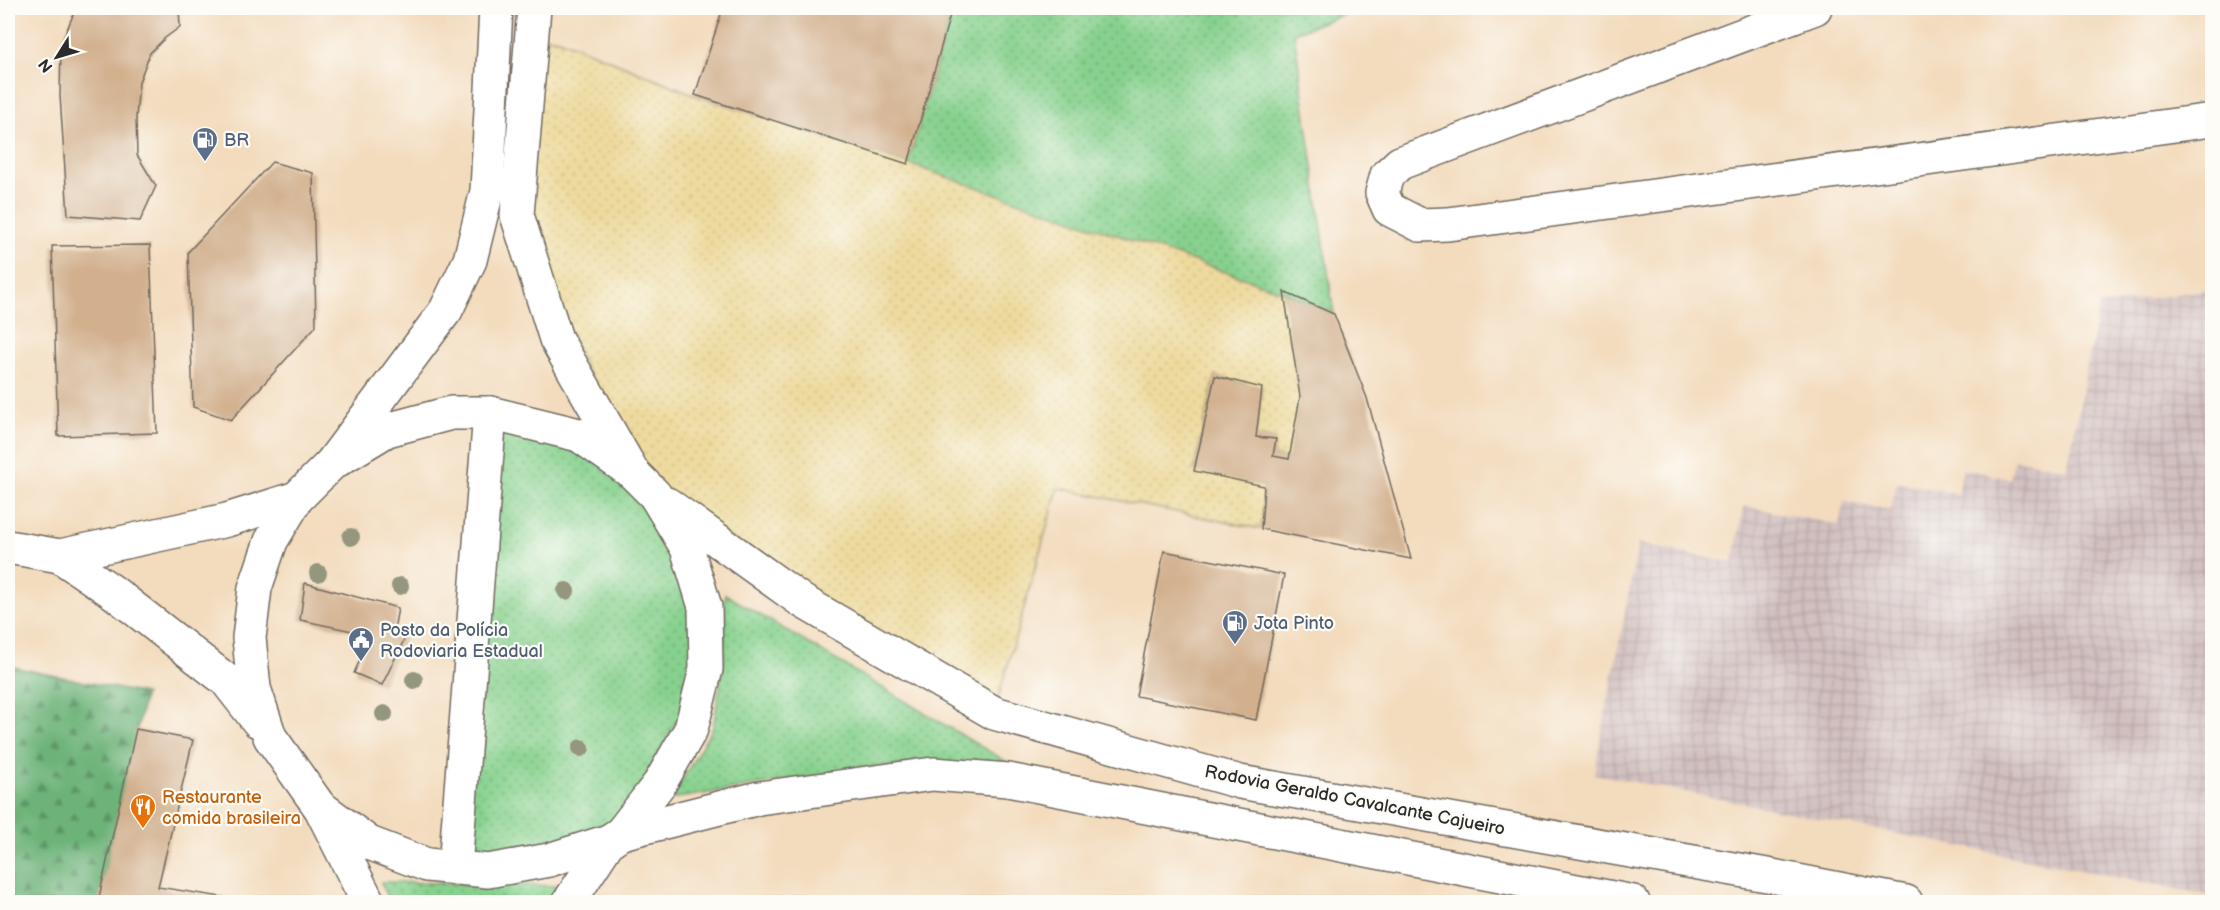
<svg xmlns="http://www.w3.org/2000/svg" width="2220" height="910" font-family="'Balsamiq Sans',sans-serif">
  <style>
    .industrial { fill: url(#industrial-grid) }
    .grass { fill: url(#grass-dots); stroke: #597e5c; stroke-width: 1.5 }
    .forest { fill: url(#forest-firs); stroke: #4c6f52; stroke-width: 1.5 }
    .sand { fill: url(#sand-dots); stroke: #8c8264; stroke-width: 1.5 }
    .building { fill: #d2b08e }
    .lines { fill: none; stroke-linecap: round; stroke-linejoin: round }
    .minor-casing { stroke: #71695e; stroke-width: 36 }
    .major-casing { stroke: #71695e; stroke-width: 36 }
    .highway-casing { stroke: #71695e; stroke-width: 36 }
    .minor { stroke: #fff; stroke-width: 33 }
    .major { stroke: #fff; stroke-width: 33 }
    .highway { stroke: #fff; stroke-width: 33 }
    .tree { fill: #94967d }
    .labels { text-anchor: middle; stroke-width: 4.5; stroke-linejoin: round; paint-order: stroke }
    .service-label { font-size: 18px; fill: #4e5e75; stroke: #fdfcf7; text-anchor: start }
    .food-label { font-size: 18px; fill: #c56008; stroke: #fdfcf7; text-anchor: start }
    .street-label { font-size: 18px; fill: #2b2b2b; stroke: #fdfcf7 }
  </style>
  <defs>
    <pattern id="industrial-grid" width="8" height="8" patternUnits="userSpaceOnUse" patternTransform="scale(1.5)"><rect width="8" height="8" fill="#d2bfc0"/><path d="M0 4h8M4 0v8" fill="none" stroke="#b4a4a5"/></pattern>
    <pattern id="grass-dots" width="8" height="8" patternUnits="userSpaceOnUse" patternTransform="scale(1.5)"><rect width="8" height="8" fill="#87d18e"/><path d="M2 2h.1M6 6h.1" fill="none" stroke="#6faa74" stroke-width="1.8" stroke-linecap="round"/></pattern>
    <pattern id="forest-firs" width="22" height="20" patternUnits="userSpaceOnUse" patternTransform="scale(1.5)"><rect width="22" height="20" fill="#6db379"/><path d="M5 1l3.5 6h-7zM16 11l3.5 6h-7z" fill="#5a9263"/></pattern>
    <pattern id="sand-dots" width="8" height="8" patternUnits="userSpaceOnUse" patternTransform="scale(1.5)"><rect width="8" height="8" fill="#eeda9e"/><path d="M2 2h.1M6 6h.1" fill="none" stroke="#cb8" stroke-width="1.8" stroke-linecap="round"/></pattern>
  </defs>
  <rect width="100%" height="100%" fill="#fdfcf7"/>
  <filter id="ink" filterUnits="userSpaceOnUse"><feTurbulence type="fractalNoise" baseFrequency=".0167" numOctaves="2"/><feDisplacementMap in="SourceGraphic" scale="12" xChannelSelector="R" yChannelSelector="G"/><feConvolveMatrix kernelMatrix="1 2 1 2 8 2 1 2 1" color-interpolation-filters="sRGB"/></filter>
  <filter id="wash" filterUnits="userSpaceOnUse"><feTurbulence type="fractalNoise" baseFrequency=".008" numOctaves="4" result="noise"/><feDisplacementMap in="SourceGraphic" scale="24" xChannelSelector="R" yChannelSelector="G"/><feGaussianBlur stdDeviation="1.35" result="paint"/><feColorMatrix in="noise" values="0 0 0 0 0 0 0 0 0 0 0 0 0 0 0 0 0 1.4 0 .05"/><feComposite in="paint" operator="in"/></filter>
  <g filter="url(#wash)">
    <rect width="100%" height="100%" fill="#f3dbbd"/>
    <path class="industrial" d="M2212 289V896L1594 774 1638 544 1733 563 1744 506 1839 525 1844 502 1891 510 1897 482 1958 494 1963 469 2010 479 2014 459 2067 469 2099 306Z"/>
    <g class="grass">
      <path d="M952 8H1360L1294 33 1334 314 1284 292 908 164Z"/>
      <path d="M490 413 579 435 655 495 706 669 609 841 455 868Z"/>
      <path d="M725 594 1012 765 878 766 671 799 713 727 724 661Z"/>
      <path d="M381 882 558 886 547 902H389Z"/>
    </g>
    <path class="forest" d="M8 666 145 694 98 902H8Z"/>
    <path class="sand" d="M531 35 559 39 695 95 908 164 1284 292 1300 397 1289 459 1273 456 1275 439 1256 437 1262 388 1215 376 1194 470 1264 486 1261 529 1058 488 994 713 633 473 517 215Z"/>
    <g id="blocks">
      <g class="building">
        <path d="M76 8H179L180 27 165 38 150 53 139 82 136 118 137 155 156 186 140 221 68 215 60 96 61 44Z"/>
        <path d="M723 8H952L908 164 695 95Z"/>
        <path d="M272 162 313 173 316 326 231 420 193 407 188 252Z"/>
        <path d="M150 245 157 433 58 436 52 246Z"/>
        <path d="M1284 292 1334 314 1367 398 1411 559 1261 529 1264 486 1194 471 1215 376 1262 388 1256 437 1276 439 1273 456 1289 459 1300 397Z"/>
        <path d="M1164 551 1284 575 1256 720 1136 696Z"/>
        <path d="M305 583 398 608 394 630 406 636 382 685 354 673 371 635 300 620Z"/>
        <path d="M136 729 193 740 158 887 253 902H98Z"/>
      </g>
    </g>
  </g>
  <g filter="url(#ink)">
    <use href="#blocks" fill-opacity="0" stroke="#71695e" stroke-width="1.5"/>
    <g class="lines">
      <defs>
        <g id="minor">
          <path d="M1815 8 1400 163 1387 175 1382 193 1389 209 1420 225 1448 224 2212 120"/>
          <path d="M455 868 490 413"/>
        </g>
        <g id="major">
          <path d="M534 8 517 215 556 339 633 473"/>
          <path d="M331 464 446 310 470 260 487 191 496 8"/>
        </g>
        <g id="highway">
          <path d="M451 413H490L579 435 633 473 655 495 687 548 705 607 706 669 691 729 660 783 621 833 609 841 549 860 488 871 427 865 369 843 319 806 270 737 254 688 249 638 255 588 271 541 297 498 331 464 387 430Z"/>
          <path d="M667 504 802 601 994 713 1240 782 1767 875 1906 902"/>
          <path d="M8 547 60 556 227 520 297 498"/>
          <path d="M60 556 113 592 226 680 258 721"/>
          <path d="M322 811 368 902"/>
          <path d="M621 833 759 798 933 774 1008 780 1633 902"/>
          <path d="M569 902 609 841"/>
        </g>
      </defs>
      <use href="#minor" class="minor-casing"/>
      <use href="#major" class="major-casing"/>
      <use href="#highway" class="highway-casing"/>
      <use href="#minor" class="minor"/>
      <use href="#major" class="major"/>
      <use href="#highway" class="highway"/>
    </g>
    <g class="tree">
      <circle cx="351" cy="537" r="9"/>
      <circle cx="318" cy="573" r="9"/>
      <circle cx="400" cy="586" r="9"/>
      <circle cx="566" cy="591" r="9"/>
      <circle cx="414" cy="680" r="9"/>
      <circle cx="384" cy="714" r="9"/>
      <circle cx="581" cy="748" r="9"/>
    </g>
  </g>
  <defs>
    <symbol id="fuel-pin" viewBox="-11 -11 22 30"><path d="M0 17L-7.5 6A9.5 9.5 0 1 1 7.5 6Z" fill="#5c6f8a" stroke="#fdfcf7"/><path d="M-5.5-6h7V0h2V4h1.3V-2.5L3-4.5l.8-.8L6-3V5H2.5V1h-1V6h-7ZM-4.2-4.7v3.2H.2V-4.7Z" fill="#fff"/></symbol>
    <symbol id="civic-pin" viewBox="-11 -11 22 30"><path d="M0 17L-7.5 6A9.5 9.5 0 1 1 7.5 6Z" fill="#5c6f8a" stroke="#fdfcf7"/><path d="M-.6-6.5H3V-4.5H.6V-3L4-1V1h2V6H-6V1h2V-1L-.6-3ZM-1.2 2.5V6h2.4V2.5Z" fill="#fff"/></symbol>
    <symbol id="restaurant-pin" viewBox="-11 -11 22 30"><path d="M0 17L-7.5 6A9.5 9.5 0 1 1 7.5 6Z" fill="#e8710a" stroke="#fdfcf7"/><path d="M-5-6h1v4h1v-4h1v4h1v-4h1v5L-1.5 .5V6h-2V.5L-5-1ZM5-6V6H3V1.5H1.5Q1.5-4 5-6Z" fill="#fff"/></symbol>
  </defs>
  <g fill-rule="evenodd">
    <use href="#fuel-pin" x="190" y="125" width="30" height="40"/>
    <use href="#fuel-pin" x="1220" y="608" width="30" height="40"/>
    <use href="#civic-pin" x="346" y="625" width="30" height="40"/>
    <use href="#restaurant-pin" x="128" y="792" width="30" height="40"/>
  </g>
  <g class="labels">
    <g class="service-label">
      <text x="224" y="146">BR</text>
      <text x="1254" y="629">Jota Pinto</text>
      <text x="380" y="636">Posto da Polícia<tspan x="380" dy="21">Rodoviaria Estadual</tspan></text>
    </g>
    <g class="food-label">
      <text x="162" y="803">Restaurante<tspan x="162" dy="21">comida brasileira</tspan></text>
    </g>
    <g class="street-label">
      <text transform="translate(1355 800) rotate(11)" y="6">Rodovia Geraldo Cavalcante Cajueiro</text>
    </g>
  </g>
  <rect width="2220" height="910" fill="none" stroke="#fdfcf7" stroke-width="30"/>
  <g transform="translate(57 57) rotate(233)" stroke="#fdfcf7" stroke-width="4.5" paint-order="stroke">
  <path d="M0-4.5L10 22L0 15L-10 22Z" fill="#2b2b2b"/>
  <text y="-9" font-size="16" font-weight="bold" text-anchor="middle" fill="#2b2b2b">N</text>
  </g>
</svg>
